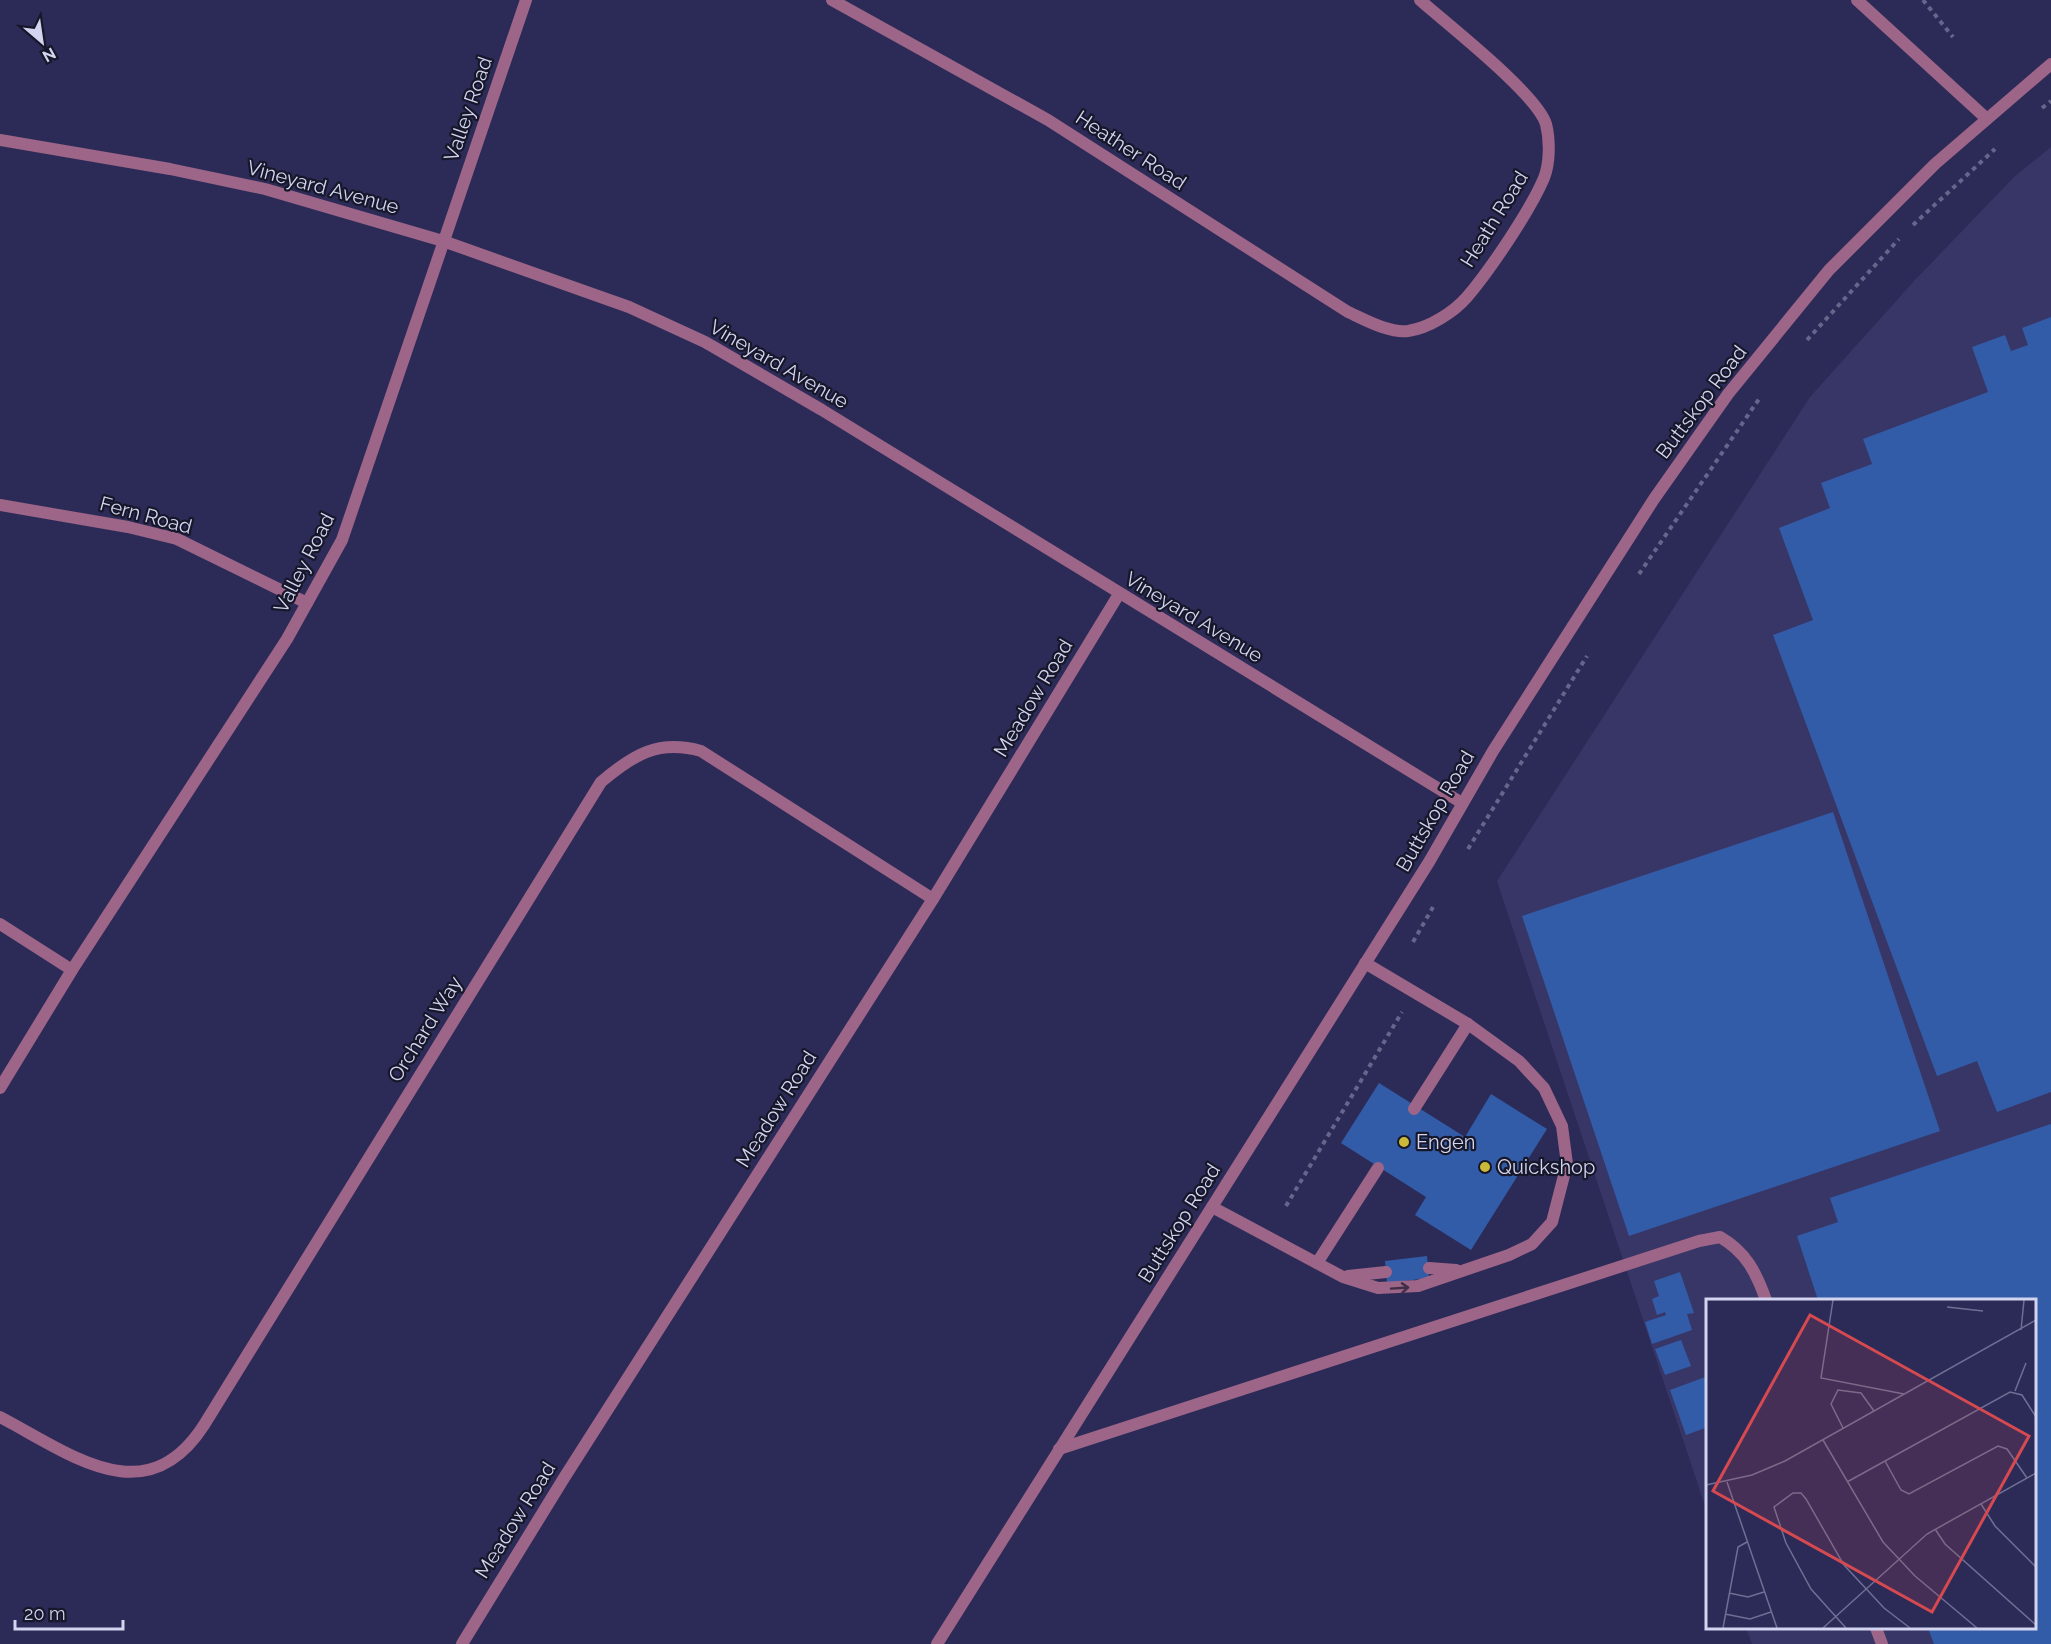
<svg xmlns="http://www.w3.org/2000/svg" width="2051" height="1644" font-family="Raleway,sans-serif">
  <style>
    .built { fill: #373667 }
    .building { fill: #335ca8 }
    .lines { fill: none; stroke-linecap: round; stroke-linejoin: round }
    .path { stroke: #66668c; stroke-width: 4; stroke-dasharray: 4.5 4.5; stroke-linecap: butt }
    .service { stroke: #9d6588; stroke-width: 12 }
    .minor { stroke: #9d6588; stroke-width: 12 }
    .tertiary { stroke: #9d6588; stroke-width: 12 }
    .oneway { stroke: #3f2e46 }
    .poi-dot { fill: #caba39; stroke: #17172a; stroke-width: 2 }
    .labels { text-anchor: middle; stroke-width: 4.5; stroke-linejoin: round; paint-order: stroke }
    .street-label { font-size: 20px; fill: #d2d4f0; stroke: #17172a }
    .poi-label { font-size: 20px; fill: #d2d4f0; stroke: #17172a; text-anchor: start }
    .inset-road { fill: none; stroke: #6e6f94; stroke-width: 1.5 }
    .view { fill: #d54a50; fill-opacity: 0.15; stroke: #d54a50; stroke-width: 3 }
    .inset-edge { fill: none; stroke: #d2d4f0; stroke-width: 3 }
  </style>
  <rect width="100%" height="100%" fill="#2c2b57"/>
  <path class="built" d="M2051 147V1644H1752L1746 1628H2034V1300H1708L1707 1512 1497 881 1810 397 1915 280 2014 177Z"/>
  <g class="building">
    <path d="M2051 317V1092L1997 1112 1977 1061 1937 1076 1773 635 1813 620 1779 528 1830 508 1821 483 1872 464 1863 439 1988 392 1972 347 2005 335 2011 351 2028 345 2022 328Z"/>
    <path d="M1833 812 1940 1131 1629 1236 1522 916Z"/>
    <path d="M1379 1083 1465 1137 1491 1094 1547 1129 1471 1250 1415 1215 1426 1197 1341 1143Z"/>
    <path d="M2051 1124V1644H1934L1928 1628H2034V1300H1818L1797 1236 1838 1222 1830 1198Z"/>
    <path d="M1427 1256 1429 1278 1387 1283 1385 1261Z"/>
    <path d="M1680 1272 1694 1313 1687 1314 1692 1330 1652 1344 1645 1322 1666 1315 1665 1312 1657 1315 1652 1299 1659 1296 1654 1281Z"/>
    <path d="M1681 1340 1691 1366 1665 1375 1655 1349Z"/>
    <path d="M1708 1376V1427L1686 1435 1670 1390Z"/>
  </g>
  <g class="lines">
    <g class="path">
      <path d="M1923 0 1953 37"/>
      <path d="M2042 108 2051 101"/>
      <path d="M1913 225 1995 149"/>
      <path d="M1807 340 1899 239"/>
      <path d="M1639 574 1759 399"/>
      <path d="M1468 849 1587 656"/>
      <path d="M1413 942 1433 907"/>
      <path d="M1286 1206 1402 1012"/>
    </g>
    <g class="service">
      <path d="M1414 1109 1468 1024"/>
      <path d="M1212 1207 1343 1277 1378 1288 1418 1286 1509 1255 1532 1244 1552 1222 1567 1164 1562 1126 1544 1088 1519 1061 1468 1024 1365 963"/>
      <path d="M1317 1263 1378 1168"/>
      <path d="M1429 1268 1456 1270"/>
      <path d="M1348 1276 1386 1272"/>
      <path d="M1059 1449 1699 1241 1720 1237C1746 1252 1756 1272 1766 1300"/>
      <path d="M1876 1628 1882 1644"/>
    </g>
    <g class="minor">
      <path d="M832 0 1048 120 1348 312C1366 320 1388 333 1408 331 1429 328 1454 312 1467 297 1490 270 1530 211 1544 178 1550 163 1550 140 1546 124 1537 94 1447 24 1420 0"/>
      <path d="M1857 0 1987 119"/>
      <path d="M0 140 170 169 265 189 443 241 629 307 705 342 822 410 1462 803"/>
      <path d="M0 505 128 527 177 539 307 603"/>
      <path d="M0 924 72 970"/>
      <path d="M0 1088 72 970 287 639 342 540 526 0"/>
      <path d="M0 1417C71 1454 146 1515 204 1425L601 782C633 755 658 739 701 751L933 899"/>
      <path d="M462 1644 564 1478 933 899 1119 594"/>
    </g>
    <path class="tertiary" d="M937 1644 1429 862 1493 751 1654 499 1728 394 1829 270 1935 164 2051 64"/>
  </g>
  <defs><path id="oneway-shaft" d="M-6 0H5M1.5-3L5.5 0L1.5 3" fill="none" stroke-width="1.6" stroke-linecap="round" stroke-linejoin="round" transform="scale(1.5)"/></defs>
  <use class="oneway" href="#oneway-shaft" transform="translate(1400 1288) rotate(-4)"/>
  <g class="poi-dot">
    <circle cx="1404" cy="1142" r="6"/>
    <circle cx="1485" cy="1167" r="6"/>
  </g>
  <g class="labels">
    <g class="street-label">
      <text transform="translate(468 109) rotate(-71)" y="7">Valley Road</text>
      <text transform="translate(1131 150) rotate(33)" y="7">Heather Road</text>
      <text transform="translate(323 187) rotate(15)" y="7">Vineyard Avenue</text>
      <text transform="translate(1494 219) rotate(-58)" y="7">Heath Road</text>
      <text transform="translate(779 364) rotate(30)" y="7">Vineyard Avenue</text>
      <text transform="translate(1701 402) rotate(-53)" y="7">Buttskop Road</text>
      <text transform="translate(146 515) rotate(15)" y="7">Fern Road</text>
      <text transform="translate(304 563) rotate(-63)" y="7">Valley Road</text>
      <text transform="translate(1194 617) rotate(31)" y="7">Vineyard Avenue</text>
      <text transform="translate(1033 698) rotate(-59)" y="7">Meadow Road</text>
      <text transform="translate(1435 811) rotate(-60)" y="7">Buttskop Road</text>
      <text transform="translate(425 1029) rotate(-58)" y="7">Orchard Way</text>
      <text transform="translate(776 1109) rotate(-58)" y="7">Meadow Road</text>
      <text transform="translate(1179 1223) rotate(-58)" y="7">Buttskop Road</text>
      <text transform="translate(515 1520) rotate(-58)" y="7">Meadow Road</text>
    </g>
    <g class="poi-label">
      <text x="1416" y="1149">Engen</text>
      <text x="1497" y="1174">Quickshop</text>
    </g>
  </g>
  <g transform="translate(1706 1299)">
    <rect width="330" height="330" fill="#2c2b57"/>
    <path class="inset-road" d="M127 1 115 79 198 95M241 8 277 12M315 31 318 1M309 92 320 64M137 129 125 105 132 91 155 94 168 112M117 141 177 243 209 277 271 329M179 162 195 191 203 195 292 147 301 150 321 179M21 183 71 329M141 183 304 93 316 96 330 118M0 186 46 176 79 162 330 21M275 205 289 227 330 268M229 230 239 245 330 326M23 294 42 298 58 293M19 315 44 320 65 313M17 329 32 248 41 243M117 329 221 235 330 174M140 329 105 290 80 244 68 208 87 194H95L100 200 138 266 178 309 204 329"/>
    <path class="view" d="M104 16 323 137 226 313 7 192Z"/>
    <rect width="330" height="330" class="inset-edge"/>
  </g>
  <g transform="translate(42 42) rotate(151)" stroke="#17172a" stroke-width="4.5" paint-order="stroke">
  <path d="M0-4.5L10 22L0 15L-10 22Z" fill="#d2d4f0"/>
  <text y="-9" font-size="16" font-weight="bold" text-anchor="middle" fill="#d2d4f0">N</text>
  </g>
  <path d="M15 1620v9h108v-9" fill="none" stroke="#d2d4f0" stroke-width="3"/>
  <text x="24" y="1620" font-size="18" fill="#d2d4f0" stroke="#17172a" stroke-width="4.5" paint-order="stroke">20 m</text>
</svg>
